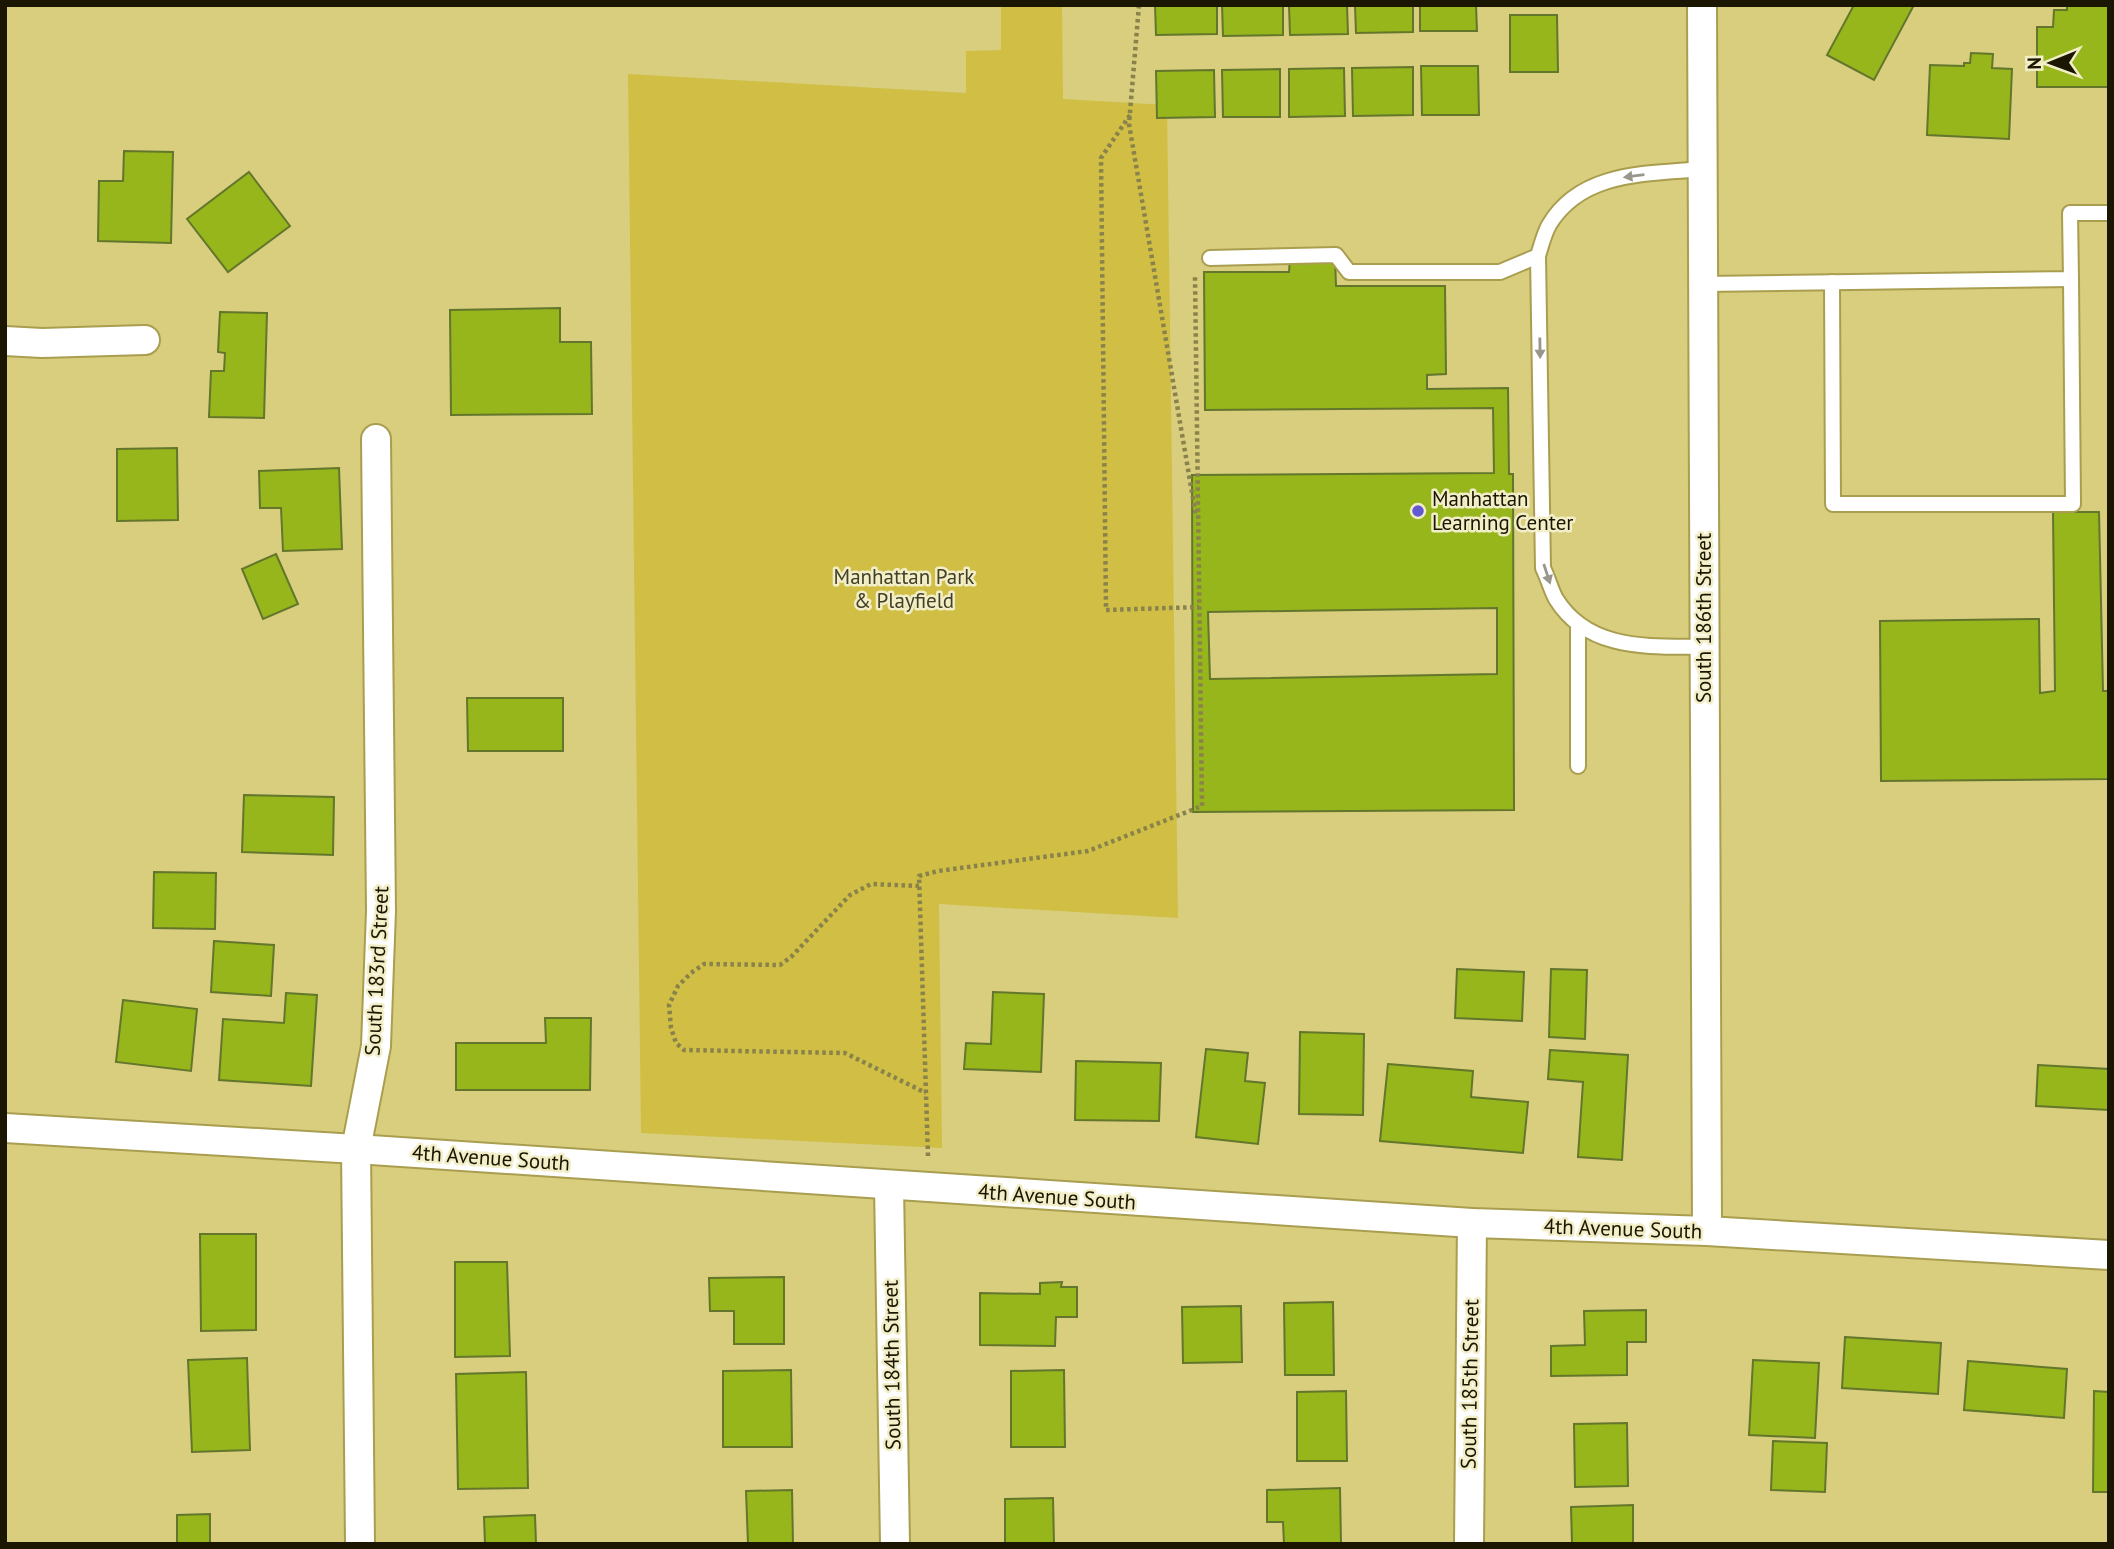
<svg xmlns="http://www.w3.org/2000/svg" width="2114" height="1549" font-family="'PT Sans',sans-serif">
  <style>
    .green { fill: #d0bf44 }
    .building { fill: #96b61c; stroke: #63762c; stroke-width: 2; fill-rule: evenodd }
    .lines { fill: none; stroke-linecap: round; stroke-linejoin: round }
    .lane-casing { stroke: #a99e4f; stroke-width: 18 }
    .street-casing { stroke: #a99e4f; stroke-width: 32 }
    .path { stroke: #8a824b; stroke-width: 4.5; stroke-dasharray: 3.5 3.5; stroke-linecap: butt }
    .lane { stroke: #fff; stroke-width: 14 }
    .street { stroke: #fff; stroke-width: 28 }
    .oneway { fill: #98968d }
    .poi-dot { fill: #635ad3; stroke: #f2eec7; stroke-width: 2.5 }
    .labels { text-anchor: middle; stroke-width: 5; stroke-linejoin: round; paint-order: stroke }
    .poi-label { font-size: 21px; fill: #1a1601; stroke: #f2eec7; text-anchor: start }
    .park-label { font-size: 21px; fill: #434027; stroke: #f2eec7 }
    .street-label { font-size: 21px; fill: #1a1601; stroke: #f2eec7 }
  </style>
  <rect width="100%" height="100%" fill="#d8ce7e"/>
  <path class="green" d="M1001 5H1062L1063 99 1167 105 1178 918 939 904 942 1148 641 1133 628 74 966 93V51L1001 50Z"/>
  <g class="building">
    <path d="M1155 5H1217V34L1156 35Z"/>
    <path d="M1222 5H1283V35L1223 36Z"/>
    <path d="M1289 5H1347L1348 34 1290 35Z"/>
    <path d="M1355 5H1413V32L1356 33Z"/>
    <path d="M1420 5H1476L1477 31H1420Z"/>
    <path d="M1854 5H1914L1874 80 1827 55Z"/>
    <path d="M2067 5H2109V87H2037V27H2053L2054 10H2067Z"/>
    <path d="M1510 15H1557L1558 72H1510Z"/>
    <path d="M1971 53 1993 54 1992 68 2012 69 2009 139 1927 135 1930 65 1964 66V63H1970Z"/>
    <path d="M1421 66H1478L1479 115H1422Z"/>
    <path d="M1413 67V115L1353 116 1352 68Z"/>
    <path d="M1344 68 1345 116 1289 117V69Z"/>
    <path d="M1280 69V117H1223L1222 70Z"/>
    <path d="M1214 70 1215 117 1157 118 1156 71Z"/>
    <path d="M124 151 173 152 171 243 98 241 99 181H123Z"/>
    <path d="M249 172 290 226 228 272 187 219Z"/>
    <path d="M1335 257 1336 286H1445L1446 374 1427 375V389L1508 388 1509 474H1513L1514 810 1193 812 1192 475 1494 473 1493 408 1205 410 1204 272H1289L1290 258ZM1497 608V674L1210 679 1208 612Z"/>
    <path d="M560 308V342H591L592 414 451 415 450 310Z"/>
    <path d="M220 312 267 313 264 418 209 417 211 371H224L225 353 218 352Z"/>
    <path d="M177 448 178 520 117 521V449Z"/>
    <path d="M339 468 342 549 283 551 281 508H260L259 471Z"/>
    <path d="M2053 512H2099L2103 691H2109V779L1881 781 1880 621 2039 619 2040 693 2055 691Z"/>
    <path d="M276 554 298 604 263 619 242 569Z"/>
    <path d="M467 698H563V751H468Z"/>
    <path d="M244 795 334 797 333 855 242 852Z"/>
    <path d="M154 872 216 873 215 929 153 928Z"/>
    <path d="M214 941 274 945 271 996 211 992Z"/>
    <path d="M1457 969 1524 972 1522 1021 1455 1018Z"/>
    <path d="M1551 969 1587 970 1585 1039 1549 1037Z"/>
    <path d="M993 992 1044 994 1041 1072 964 1069 966 1043 991 1044Z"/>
    <path d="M286 993 317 995 311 1086 219 1080 223 1019 284 1023Z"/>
    <path d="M123 1000 197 1009 191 1071 116 1062Z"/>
    <path d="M545 1018H591L590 1090H456V1043H546Z"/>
    <path d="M1300 1032 1364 1034 1363 1115 1299 1114Z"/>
    <path d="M1206 1049 1248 1053 1245 1081 1265 1083 1258 1144 1196 1137Z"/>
    <path d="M1550 1050 1628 1055 1622 1160 1578 1157 1583 1082 1548 1079Z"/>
    <path d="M1076 1061 1161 1063 1159 1121 1075 1120Z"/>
    <path d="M1388 1064 1473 1071 1471 1097 1528 1102 1523 1153 1380 1141Z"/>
    <path d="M2038 1065 2109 1069V1110L2036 1106Z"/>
    <path d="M200 1234H256V1330L201 1331Z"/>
    <path d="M455 1262H507L510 1356 455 1357Z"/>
    <path d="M784 1277V1344H734V1311H710L709 1278Z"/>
    <path d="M1062 1282 1061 1287H1077V1317H1056L1055 1346 980 1345V1293L1040 1294V1283Z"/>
    <path d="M1333 1302 1334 1375H1285L1284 1303Z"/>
    <path d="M1241 1306 1242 1362 1183 1363 1182 1307Z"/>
    <path d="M1646 1310V1342H1627V1375L1551 1376V1346L1585 1345 1584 1311Z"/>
    <path d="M1845 1337 1941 1343 1938 1394 1842 1388Z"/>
    <path d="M247 1358 250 1450 192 1452 188 1360Z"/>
    <path d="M1753 1360 1819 1363 1815 1438 1749 1435Z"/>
    <path d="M1968 1361 2067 1369 2064 1418 1964 1410Z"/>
    <path d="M791 1370 792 1447H723V1371Z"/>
    <path d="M1064 1370 1065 1447H1011V1371Z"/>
    <path d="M526 1372 528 1488 458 1489 456 1374Z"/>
    <path d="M1346 1391 1347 1461H1297V1392Z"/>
    <path d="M2094 1391 2109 1392V1492H2093Z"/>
    <path d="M1627 1423 1628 1486 1575 1487 1574 1424Z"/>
    <path d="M1773 1441 1827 1443 1825 1492 1771 1490Z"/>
    <path d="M1340 1488 1341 1544H1284L1283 1522H1267V1490Z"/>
    <path d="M792 1490 793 1544H748L746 1491Z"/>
    <path d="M1053 1498 1054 1544H1005V1499Z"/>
    <path d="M1633 1505V1544H1572L1571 1507Z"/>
    <path d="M210 1514V1544H177V1515Z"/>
    <path d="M535 1515 536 1544H485L484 1517Z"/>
  </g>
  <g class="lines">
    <defs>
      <g id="lane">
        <path d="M1702 169C1647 174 1581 171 1549 225 1544 234 1541 246 1538 256L1543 568C1548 578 1551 590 1556 599 1589 652 1651 646 1704 647"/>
        <path d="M1210 258 1336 255 1349 272H1500L1538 256"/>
        <path d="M1832 282 1833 504H2073L2071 279"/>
        <path d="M1703 284 2071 279 2070 213H2109"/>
        <path d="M1578 624V766"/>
      </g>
      <g id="street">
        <path d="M1702 5 1707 1231"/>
        <path d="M5 341 42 343 145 340"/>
        <path d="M5 1128 356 1149 1472 1223 1707 1231 2109 1255"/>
        <path d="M889 1186 895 1544"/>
        <path d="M360 1544 356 1149 376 1046 381 911 376 439"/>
        <path d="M1469 1544 1472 1223"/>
      </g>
    </defs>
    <use href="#lane" class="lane-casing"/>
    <use href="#street" class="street-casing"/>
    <g class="path">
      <path d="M1139 5 1129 124 1196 516"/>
      <path d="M1130 115 1101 158 1106 610 1199 607"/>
      <path d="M919 886 871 884 850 895 791 957 780 965 704 964 691 973 678 986 669 1005 671 1028 676 1043 684 1050 845 1053 926 1093"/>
      <path d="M928 1156 919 876 938 871 1088 851 1202 806 1195 277"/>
    </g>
    <use href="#lane" class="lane"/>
    <use href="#street" class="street"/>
  </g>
  <defs><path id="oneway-solid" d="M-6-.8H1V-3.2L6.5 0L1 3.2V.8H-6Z" transform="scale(1.75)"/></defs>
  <g class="oneway">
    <use href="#oneway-solid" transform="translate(1634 176) rotate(173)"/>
    <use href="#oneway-solid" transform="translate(1540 348) rotate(89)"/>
    <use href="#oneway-solid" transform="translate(1547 574) rotate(72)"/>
  </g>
  <circle class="poi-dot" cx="1418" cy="511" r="7"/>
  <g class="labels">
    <g class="poi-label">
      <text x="1432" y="506">Manhattan<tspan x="1432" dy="24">Learning Center</tspan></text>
    </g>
    <g class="park-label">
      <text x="904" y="584">Manhattan Park<tspan x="904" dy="24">&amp; Playfield</tspan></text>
    </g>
    <g class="street-label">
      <text transform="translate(1704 618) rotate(-90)" y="7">South 186th Street</text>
      <text transform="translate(377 971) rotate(-87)" y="7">South 183rd Street</text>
      <text transform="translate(491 1158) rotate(4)" y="7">4th Avenue South</text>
      <text transform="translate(1057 1197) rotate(4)" y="7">4th Avenue South</text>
      <text transform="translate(1623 1229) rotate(2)" y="7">4th Avenue South</text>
      <text transform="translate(892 1365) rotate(-91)" y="7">South 184th Street</text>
      <text transform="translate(1470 1384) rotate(-89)" y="7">South 185th Street</text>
    </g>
  </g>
  <rect width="2114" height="1549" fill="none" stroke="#1a1601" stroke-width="14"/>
  <g transform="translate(2051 63) rotate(269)" stroke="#f2eec7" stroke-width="5" paint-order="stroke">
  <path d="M0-5L12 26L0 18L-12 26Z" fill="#1a1601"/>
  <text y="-10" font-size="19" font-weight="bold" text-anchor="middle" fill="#1a1601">N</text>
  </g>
</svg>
